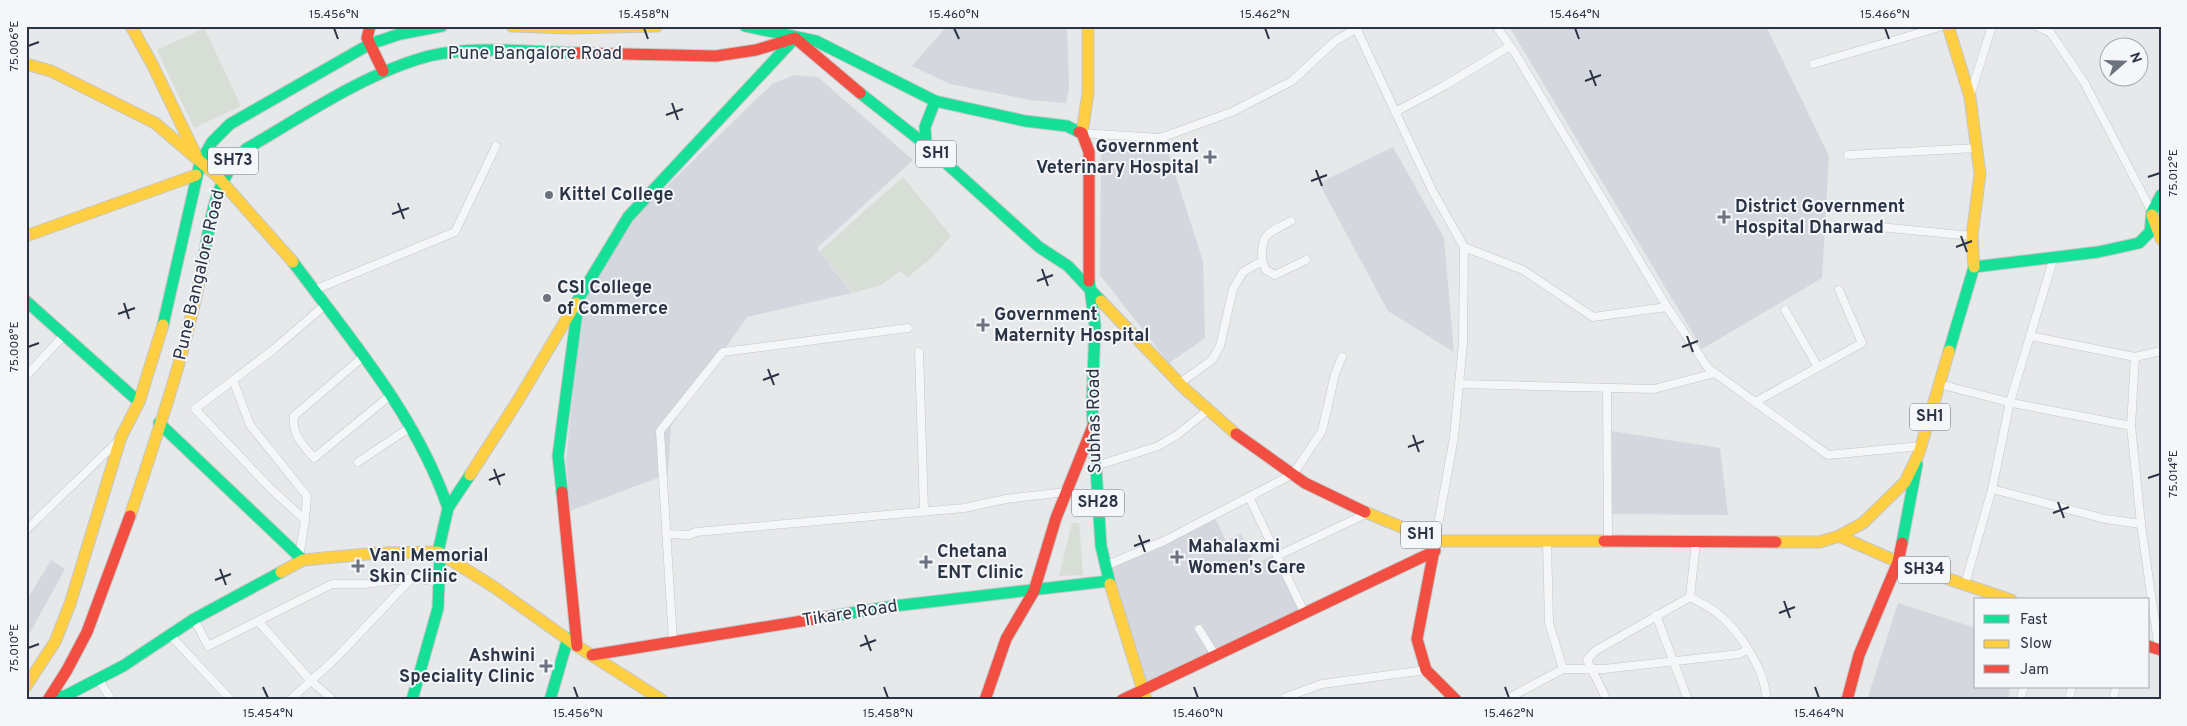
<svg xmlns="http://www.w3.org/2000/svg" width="2187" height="726" font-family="Overpass,sans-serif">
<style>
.built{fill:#d4d7dd}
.green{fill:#d6ded6}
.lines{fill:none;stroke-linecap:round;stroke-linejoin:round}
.street-casing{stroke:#c4c6c8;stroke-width:9}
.fast-casing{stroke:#c4c6c8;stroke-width:13}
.slow-casing{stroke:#c4c6c8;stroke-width:13}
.jam-casing{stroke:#c4c6c8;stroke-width:13}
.street{stroke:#f5f6f7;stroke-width:8}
.fast{stroke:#16e098;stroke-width:11}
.slow{stroke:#ffcf43;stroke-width:11}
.jam{stroke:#f24e42;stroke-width:11}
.ticks{fill:none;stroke:#2b3445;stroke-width:2}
.poi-dot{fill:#6c737f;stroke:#f4f6f9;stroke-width:2}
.labels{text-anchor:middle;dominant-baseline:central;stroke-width:4;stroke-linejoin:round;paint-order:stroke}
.shield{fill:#f4f6f9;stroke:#676e7b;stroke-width:1}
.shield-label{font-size:16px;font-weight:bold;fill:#2b3445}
.street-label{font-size:18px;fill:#2b3445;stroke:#f4f6f9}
.poi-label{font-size:18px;font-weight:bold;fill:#2b3445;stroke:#f4f6f9;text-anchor:start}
.neatline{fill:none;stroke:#2b3445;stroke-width:2}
.ticks-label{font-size:12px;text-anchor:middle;fill:#2b3445}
</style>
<rect width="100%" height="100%" fill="#e6e8ea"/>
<g class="built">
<polygon points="947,26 1067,26 1069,88 1066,103 1030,100 950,84 912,66"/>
<polygon points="1509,26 1766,26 1829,156 1822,278 1702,349"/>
<polygon points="794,75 818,77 913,160 817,248 852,293 747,317 671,426 668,474 570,511 566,460 582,299 631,221 772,84"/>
<polygon points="1166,146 1203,261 1205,338 1169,363 1100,275 1101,152"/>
<polygon points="1393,147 1444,238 1454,352 1388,311 1319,183"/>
<polygon points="1611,431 1720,448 1728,515 1612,514"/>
<polygon points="1215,518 1226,541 1241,534 1255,564 1276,554 1303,608 1145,686 1111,567"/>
<polygon points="51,560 65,569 26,640 26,601"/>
<polygon points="1898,603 1976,628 1976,687 2010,687 2008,700 1867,700"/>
</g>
<g class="green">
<polygon points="204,28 241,106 194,128 157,50"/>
<polygon points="903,177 951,236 932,257 908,277 900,271 881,285 853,293 820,251"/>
<polygon points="1072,523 1079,523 1083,575 1059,576"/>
</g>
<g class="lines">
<g class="street-casing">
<g id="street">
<polyline points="1496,26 1515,53 1667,307 1708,368 1828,455 1921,446"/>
<polyline points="2036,26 2050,32 2084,82 2152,212"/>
<polyline points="1357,30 1432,190 1464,247 1463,343 1459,384 1454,437 1435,541"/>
<polyline points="1813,64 1943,26"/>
<polyline points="1970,96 1992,26"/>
<polyline points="1395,112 1444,86 1510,46"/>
<polyline points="1082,133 1160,138 1232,112 1292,81 1335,41 1359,27"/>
<polyline points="1848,155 1977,148"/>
<polyline points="1879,227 1972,236"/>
<polyline points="1464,247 1523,270 1593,317 1667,307"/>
<path d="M 1262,261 C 1261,231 1268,234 1291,221"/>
<polyline points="314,290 455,232 496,146"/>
<polyline points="1785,310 1818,367"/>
<polyline points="2030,336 2135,357"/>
<polyline points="919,352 924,511"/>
<path d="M 364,356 L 294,416 C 291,434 303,445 314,458 L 392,394"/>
<polyline points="26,376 65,334"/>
<polyline points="233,380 250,425 307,496 305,520"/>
<polyline points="1180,383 1212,360 1220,346 1233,289 1243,272 1262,261 1266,270 1275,275 1306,260"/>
<polyline points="1459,384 1654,389 1715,373"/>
<polyline points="1939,384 2012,403 2131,426 2141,524 2159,650"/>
<polyline points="1607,388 1608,542"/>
<polyline points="1755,402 1862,343 1839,290"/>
<polyline points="2131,426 2135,357 2161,351"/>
<polyline points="358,462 412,426"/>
<polyline points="1096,466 1158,446 1177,435 1208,410"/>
<polyline points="1992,489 2105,519 2141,524"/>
<polyline points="1249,497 1304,612"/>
<polyline points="26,530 118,441"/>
<polyline points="667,534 689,535 696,532 964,508 1006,499 1066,492"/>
<polyline points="1547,542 1549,623 1563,669"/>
<polyline points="1277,556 1368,513"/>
<polyline points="299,557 305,520 270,488 195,409 274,349 325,305"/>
<polyline points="1105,566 1164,541 1293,474 1322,431 1335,374 1342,357"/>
<polyline points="1965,584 1992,489 2010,402 2054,257"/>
<path d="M 1690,597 C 1699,602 1709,607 1717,613 C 1739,630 1767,672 1766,700"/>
<polyline points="1690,597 1696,542"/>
<polyline points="1656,615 1688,700"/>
<polyline points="194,619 208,646 332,584 365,584 412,578 439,582"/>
<polyline points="258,621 311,681 333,700"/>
<polyline points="1199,629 1215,655"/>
<polyline points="170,635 231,700"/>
<polyline points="673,641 660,431 723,352 908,328"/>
<polyline points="97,678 112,700"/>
<polyline points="1286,697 1322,684 1426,670"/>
<polyline points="290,700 336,658 412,578"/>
<polyline points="1505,700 1563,669 1604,669 1739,654 1747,650"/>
<polyline points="1607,700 1587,660 1595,651 1690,597"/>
<polyline points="2020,700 2024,687"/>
<polyline points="2069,700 2072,687"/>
<polyline points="2113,700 2116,687"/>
</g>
</g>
<g class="fast-casing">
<g id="fast">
<polyline points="745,26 816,41 935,101 1025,121 1067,126 1079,132"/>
<polyline points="860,93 926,145 1039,247 1068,266 1101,301"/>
<polyline points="926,145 925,127 935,101"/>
<path d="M 203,262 C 211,219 213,182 246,149 C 303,116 365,73 429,56 C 473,45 532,52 578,53"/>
<path d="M 293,262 C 351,340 416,415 448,508"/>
<polyline points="1089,281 1095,325 1092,406 1101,546 1110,584"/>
<polyline points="26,301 139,402"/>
<polyline points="576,303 628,217 795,38"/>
<polyline points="163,325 200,163 212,142 230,124 370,44 400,34 442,26"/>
<polyline points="1949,351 1974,267 2098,252 2139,243 2150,232 2152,212 2161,195"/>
<polyline points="159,423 303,560"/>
<polyline points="562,492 558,456 578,304"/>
<polyline points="1902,543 1917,464"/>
<polyline points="833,616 894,606 1109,581"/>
<polyline points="51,696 65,696 123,666 194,619 281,572"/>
<polyline points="412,700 438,608 440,554 438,552 448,508 470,475"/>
<polyline points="550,700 568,638"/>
</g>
</g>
<g class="slow-casing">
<g id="slow">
<polyline points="131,26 152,64 197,157"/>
<polyline points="512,26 569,28 657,26"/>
<polyline points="1948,26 1970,97 1980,174 1972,236 1974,267"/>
<polyline points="26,64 51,71 155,123 216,175 293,262"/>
<polyline points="1082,133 1088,93 1088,26"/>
<polyline points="2152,215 2161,239"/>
<polyline points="26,236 196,175"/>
<polyline points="1101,301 1185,389 1236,434"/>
<polyline points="470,475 517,402 576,303"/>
<polyline points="1365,512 1435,541 1604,541"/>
<path d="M 130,516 C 158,432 187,349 203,262"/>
<polyline points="1839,536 1898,562 2011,600"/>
<polyline points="1776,542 1820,542 1839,536 1863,523 1905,482 1919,453 1949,351"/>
<polyline points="281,572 303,560 378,553 438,552 494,587 577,646 662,700"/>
<polyline points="1110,584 1146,700"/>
<polyline points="26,686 55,642 70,604 121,437 139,402 163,325"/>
</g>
</g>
<g class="jam-casing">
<g id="jam">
<polyline points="370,26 367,38 383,71"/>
<polyline points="578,53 716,56 756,50 795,38 860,93"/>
<polyline points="1079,132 1082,133 1089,152 1089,281"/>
<polyline points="1236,434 1305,483 1365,512"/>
<polyline points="562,492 577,646"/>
<polyline points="1604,541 1776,542"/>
<polyline points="1435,545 1417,639 1426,670 1456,700"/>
<polyline points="2148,646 2161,650"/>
<polyline points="592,655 833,616"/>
<polyline points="48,700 67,670 87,632 130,516"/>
<polyline points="985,700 1006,639 1034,591 1056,518 1093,426"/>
<polyline points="1122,700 1435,551"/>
<polyline points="1847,700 1859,655 1898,562 1902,543"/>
</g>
</g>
<use href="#street" class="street"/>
<use href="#fast" class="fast"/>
<use href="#slow" class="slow"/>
<use href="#jam" class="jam"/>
</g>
<path class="ticks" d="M 334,28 L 338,39M 644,28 L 648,39M 954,28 L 959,39M 1265,28 L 1269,39M 1575,28 L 1579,39M 1885,28 L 1889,39M 28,46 L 39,42M 1590,70 L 1596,86M 1585,81 L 1601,75M 672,103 L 678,120M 666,115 L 683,109M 1316,170 L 1322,186M 2148,177 L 2160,173M 1311,181 L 1327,175M 398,203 L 404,219M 392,214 L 409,208M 1961,236 L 1967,252M 1956,247 L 1972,241M 1042,269 L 1048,286M 1037,281 L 1053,275M 124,303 L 129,319M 118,314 L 135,308M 1687,336 L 1693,352M 28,347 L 39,343M 1682,347 L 1698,341M 768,369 L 774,385M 763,380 L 779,374M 1413,435 L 1419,452M 1408,447 L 1424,441M 494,469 L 500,485M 2148,478 L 2160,474M 489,480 L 505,474M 2058,502 L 2064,518M 2053,513 L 2069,507M 1139,535 L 1145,552M 1134,546 L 1150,540M 220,569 L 226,585M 215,580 L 231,574M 1784,601 L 1790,618M 1779,613 L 1795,607M 865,635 L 871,651M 860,646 L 876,640M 28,648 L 39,644M 263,687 L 268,698M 574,687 L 578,698M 884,687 L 888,698M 1194,687 L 1198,698M 1505,687 L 1509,698M 1815,687 L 1819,698"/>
<g class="poi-dot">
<path d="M1207.5 149.5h5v5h5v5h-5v5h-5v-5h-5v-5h5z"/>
<circle cx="549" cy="195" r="5"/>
<path d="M1721.5 209.5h5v5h5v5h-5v5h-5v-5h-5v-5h5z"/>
<circle cx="547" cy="298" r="5"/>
<path d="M980.5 317.5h5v5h5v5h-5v5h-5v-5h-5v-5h5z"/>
<path d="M1174.5 549.5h5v5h5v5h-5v5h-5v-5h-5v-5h5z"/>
<path d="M923.5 554.5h5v5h5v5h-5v5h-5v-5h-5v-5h5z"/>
<path d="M355.5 558.5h5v5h5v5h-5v5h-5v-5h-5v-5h5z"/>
<path d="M543.5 658.5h5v5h5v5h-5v5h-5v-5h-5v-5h5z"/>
</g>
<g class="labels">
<g class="shield">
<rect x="916" y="140.5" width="40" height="27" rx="4"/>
<rect x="208" y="147.5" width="50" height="27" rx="4"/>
<rect x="1910" y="403.5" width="40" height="27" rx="4"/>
<rect x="1072" y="489.5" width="52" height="27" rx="4"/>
<rect x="1401" y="521.5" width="40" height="27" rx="4"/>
<rect x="1898" y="556.5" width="52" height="27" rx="4"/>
</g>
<g class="shield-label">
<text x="936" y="154">SH1</text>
<text x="233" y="161">SH73</text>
<text x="1930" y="417">SH1</text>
<text x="1098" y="503">SH28</text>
<text x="1421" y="535">SH1</text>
<text x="1924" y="570">SH34</text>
</g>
<g class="street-label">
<text x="535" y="54">Pune Bangalore Road</text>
<text transform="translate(200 275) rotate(-77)">Pune Bangalore Road</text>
<text transform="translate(1095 421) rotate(-91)">Subhas Road</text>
<text transform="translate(850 614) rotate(-9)">Tikare Road</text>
</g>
<g class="poi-label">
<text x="1199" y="147" text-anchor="end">Government<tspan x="1199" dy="21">Veterinary Hospital</tspan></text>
<text x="559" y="195">Kittel College</text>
<text x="1735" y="207">District Government<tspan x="1735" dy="21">Hospital Dharwad</tspan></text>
<text x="557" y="288">CSI College<tspan x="557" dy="21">of Commerce</tspan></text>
<text x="994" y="315">Government<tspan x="994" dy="21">Maternity Hospital</tspan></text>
<text x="1188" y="547">Mahalaxmi<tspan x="1188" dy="21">Women's Care</tspan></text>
<text x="937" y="552">Chetana<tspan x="937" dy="21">ENT Clinic</tspan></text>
<text x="369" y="556">Vani Memorial<tspan x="369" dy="21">Skin Clinic</tspan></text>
<text x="535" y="656" text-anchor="end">Ashwini<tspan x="535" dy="21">Speciality Clinic</tspan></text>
</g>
</g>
<rect width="2187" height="726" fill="none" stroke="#f4f6f9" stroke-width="55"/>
<rect x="1974" y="598" width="175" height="90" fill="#f4f6f9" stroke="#a4a8b1"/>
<rect x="1984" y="615" width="25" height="8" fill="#16e098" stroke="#a4a8b1"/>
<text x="2020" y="624" font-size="15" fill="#2b3445">Fast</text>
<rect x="1984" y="640" width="25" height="8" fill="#ffcf43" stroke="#a4a8b1"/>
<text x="2020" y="648" font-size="15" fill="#2b3445">Slow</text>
<rect x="1984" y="665" width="25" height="8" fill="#f24e42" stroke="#a4a8b1"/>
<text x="2020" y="674" font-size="15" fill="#2b3445">Jam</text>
<g transform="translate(2124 62) rotate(70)"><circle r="24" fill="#f4f6f9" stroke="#a4a8b1"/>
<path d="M0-4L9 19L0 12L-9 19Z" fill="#6c737f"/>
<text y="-8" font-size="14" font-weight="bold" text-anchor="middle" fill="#2b3445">N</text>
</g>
<rect x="28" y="28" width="2132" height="670" class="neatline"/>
<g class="ticks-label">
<text x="334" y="18">15.456°N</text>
<text x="644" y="18">15.458°N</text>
<text x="954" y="18">15.460°N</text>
<text x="1265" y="18">15.462°N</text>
<text x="1575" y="18">15.464°N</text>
<text x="1885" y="18">15.466°N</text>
<text transform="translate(14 46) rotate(-90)" y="4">75.006°E</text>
<text transform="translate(2173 173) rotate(-90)" y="4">75.012°E</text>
<text transform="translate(14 347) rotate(-90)" y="4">75.008°E</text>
<text transform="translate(2173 474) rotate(-90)" y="4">75.014°E</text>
<text transform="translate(14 648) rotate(-90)" y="4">75.010°E</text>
<text x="268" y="717">15.454°N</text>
<text x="578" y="717">15.456°N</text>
<text x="888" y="717">15.458°N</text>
<text x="1198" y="717">15.460°N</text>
<text x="1509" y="717">15.462°N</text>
<text x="1819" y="717">15.464°N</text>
</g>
</svg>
